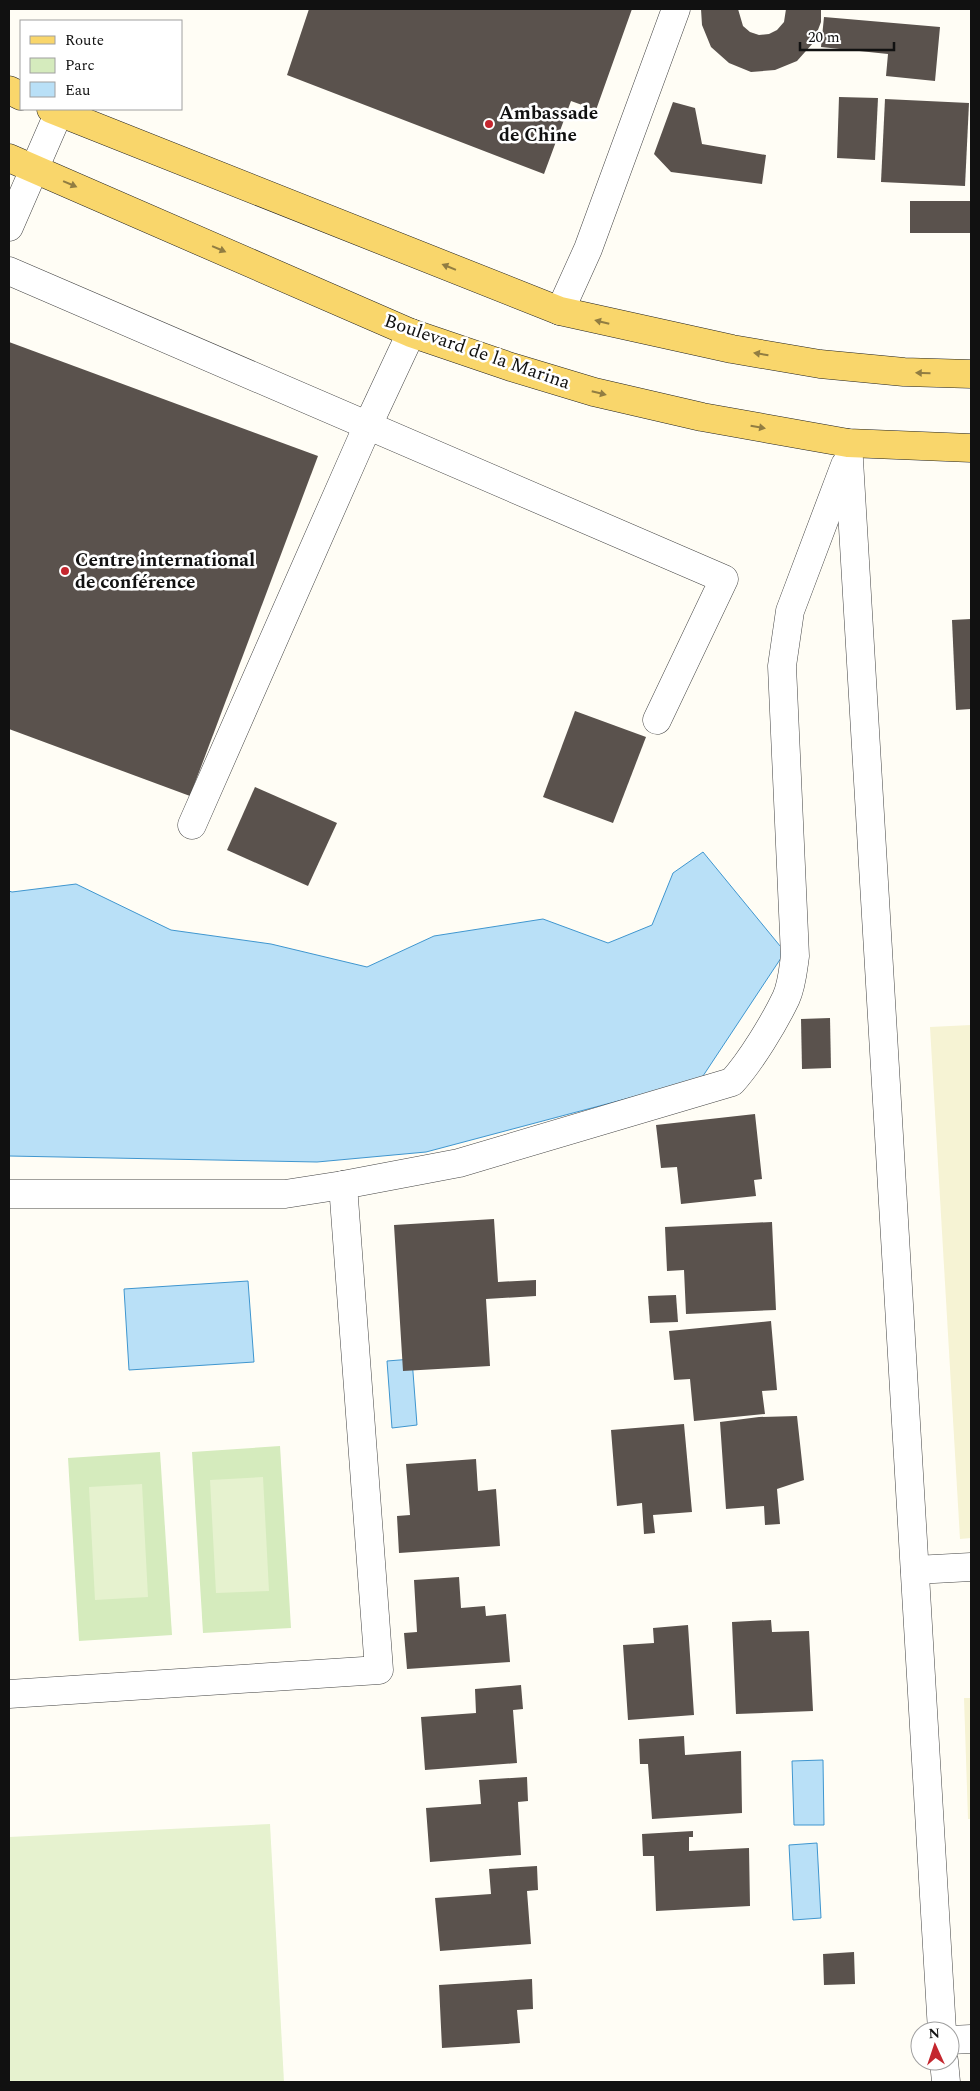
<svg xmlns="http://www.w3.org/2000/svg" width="980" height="2091" font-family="Spectral,serif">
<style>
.farmland{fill:#f6f3d4}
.green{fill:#d5ebbd}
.pitch{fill:#e6f2cf}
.water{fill:#b9e0f7;stroke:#3f96cf}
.building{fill:#5a524d}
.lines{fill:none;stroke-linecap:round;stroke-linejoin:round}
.minor-casing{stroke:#444;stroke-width:29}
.major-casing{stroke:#222;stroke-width:29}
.minor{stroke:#fff;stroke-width:28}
.major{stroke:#f9d66b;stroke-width:28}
.oneway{fill:#917d42}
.poi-dot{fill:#c4262e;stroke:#fff;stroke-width:2}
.labels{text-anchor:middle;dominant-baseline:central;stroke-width:5;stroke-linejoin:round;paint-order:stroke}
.poi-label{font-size:19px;font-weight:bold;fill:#111;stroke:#fff;text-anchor:start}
.street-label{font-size:19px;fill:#111;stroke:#fff}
</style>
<rect width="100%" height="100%" fill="#fffdf5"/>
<g class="farmland">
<polygon points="971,1025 971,1538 960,1539 930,1027"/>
<polygon points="964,1698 971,1698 971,1819 968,1819"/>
</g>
<g class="green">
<polygon points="280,1446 291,1628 203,1633 192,1452"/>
<polygon points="160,1452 172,1635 79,1641 68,1458"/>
</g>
<g class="pitch">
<polygon points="263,1477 269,1591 216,1593 210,1480"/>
<polygon points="142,1484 148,1597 95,1600 89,1487"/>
<polygon points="270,1824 284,2082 9,2082 9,1837"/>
</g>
<g class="water">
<polygon points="703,852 785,952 701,1079 426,1152 317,1162 9,1156 9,891 12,892 76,884 171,930 271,944 367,967 434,936 543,919 608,943 652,925 673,873"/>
<polygon points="248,1281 254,1362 129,1370 124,1289"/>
<polygon points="412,1359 417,1425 392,1428 387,1361"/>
<polygon points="823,1760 824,1825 794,1825 792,1761"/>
<polygon points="817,1843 821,1918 793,1920 789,1845"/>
</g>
<g class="building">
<polygon points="309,9 632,9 596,110 571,101 544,174 287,75"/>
<polygon points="701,9 738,9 743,26 750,32 759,35 769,34 777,30 784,22 786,9 821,9 821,22 813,43 797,61 775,70 751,72 729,63 711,47 702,25"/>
<polygon points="824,17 940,27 935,81 886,76 888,54 821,47"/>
<polygon points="839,97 878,98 875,160 837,158"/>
<polygon points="885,99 969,103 965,186 881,182"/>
<polygon points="673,102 695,108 702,144 766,155 762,184 671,172 654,154"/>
<rect x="910" y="201" width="61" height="32"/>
<polygon points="9,342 318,456 190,796 9,729"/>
<polygon points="971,619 971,709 956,710 952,620"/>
<polygon points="575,711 646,737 613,823 543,797"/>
<polygon points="255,787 337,823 308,886 227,850"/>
<polygon points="830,1018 831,1068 802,1069 801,1019"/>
<polygon points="755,1114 762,1179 754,1180 756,1196 681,1204 677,1167 661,1168 656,1125"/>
<polygon points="494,1219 498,1282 536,1280 536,1296 486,1299 490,1366 403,1371 394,1225"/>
<polygon points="772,1222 776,1310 686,1314 684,1270 667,1271 665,1227"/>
<polygon points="676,1295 678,1322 650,1323 648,1296"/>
<polygon points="771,1321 777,1390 762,1391 765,1414 694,1421 690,1379 674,1380 669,1331"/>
<polygon points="797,1416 804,1480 777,1489 780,1524 765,1525 764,1506 726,1509 720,1422 759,1417"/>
<polygon points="684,1424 692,1512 653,1515 655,1533 644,1534 642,1503 617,1506 611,1430"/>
<polygon points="476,1459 478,1491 496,1489 500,1546 399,1553 397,1516 410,1515 406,1464"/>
<polygon points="459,1577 461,1608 485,1606 486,1616 506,1614 510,1662 407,1669 404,1633 417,1632 414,1580"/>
<polygon points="771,1620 772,1632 809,1631 813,1711 736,1714 732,1622"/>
<polygon points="688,1625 694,1715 628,1720 623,1645 654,1643 653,1628"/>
<polygon points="521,1685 523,1709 513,1710 517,1763 425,1770 421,1717 476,1713 475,1689"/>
<polygon points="684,1736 685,1755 741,1751 742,1813 652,1819 648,1764 640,1764 639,1739"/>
<polygon points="527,1777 528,1801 518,1802 521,1855 430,1862 426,1808 481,1804 479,1780"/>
<polygon points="693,1831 693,1837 689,1837 689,1851 749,1848 750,1906 656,1911 654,1856 643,1856 642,1834"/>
<polygon points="537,1866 538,1890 527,1891 531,1944 440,1951 435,1898 491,1894 489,1869"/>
<polygon points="854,1952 855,1984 824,1985 823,1954"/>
<polygon points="532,1979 533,2009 517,2010 520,2043 442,2048 439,1985"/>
</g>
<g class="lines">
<g class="minor-casing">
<g id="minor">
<polyline points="9,227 59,112"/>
<polyline points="9,271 724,579 657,720"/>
<polyline points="560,311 588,249 676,9"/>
<polyline points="848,443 942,2031"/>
<polyline points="192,825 368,425 411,333"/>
<path d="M 9,1194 L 285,1194 L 343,1185 L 459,1163 L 732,1082 C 751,1061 774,1023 786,998 C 792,985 793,970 795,956 L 782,666 L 790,611 L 845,465"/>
<polyline points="915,1570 971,1567"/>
<polyline points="9,1694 379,1670 343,1185"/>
<polyline points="950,2040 971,2039"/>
<polyline points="944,2061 946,2082"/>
</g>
</g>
<g class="major-casing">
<g id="major">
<polyline points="9,90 21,96"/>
<polyline points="51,109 560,311 732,349 820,364 904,372 971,374"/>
<polyline points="9,158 411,333 511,367 594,392 702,417 848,443 971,448"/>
</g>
</g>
<use href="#minor" class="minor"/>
<use href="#major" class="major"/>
</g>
<defs><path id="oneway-solid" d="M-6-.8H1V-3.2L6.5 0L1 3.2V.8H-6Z" transform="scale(1.25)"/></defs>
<g class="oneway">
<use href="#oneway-solid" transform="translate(70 184) rotate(23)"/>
<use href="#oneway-solid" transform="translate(219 249) rotate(23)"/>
<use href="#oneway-solid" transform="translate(449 267) rotate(-158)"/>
<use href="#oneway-solid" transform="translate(602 322) rotate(-166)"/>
<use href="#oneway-solid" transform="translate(761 354) rotate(-171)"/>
<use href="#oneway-solid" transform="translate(923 373) rotate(-179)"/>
<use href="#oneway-solid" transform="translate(599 393) rotate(14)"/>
<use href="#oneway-solid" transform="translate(758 427) rotate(10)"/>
</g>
<g class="poi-dot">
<circle cx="489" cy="124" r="5"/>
<circle cx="65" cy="571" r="5"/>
</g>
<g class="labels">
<g class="poi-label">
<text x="499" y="113">Ambassade<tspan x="499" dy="22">de Chine</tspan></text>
<text x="75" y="560">Centre international<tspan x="75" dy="22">de conférence</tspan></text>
</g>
<g class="street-label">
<text transform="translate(477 352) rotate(19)">Boulevard de la Marina</text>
</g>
</g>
<rect width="980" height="2091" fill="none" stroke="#111111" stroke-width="20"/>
<rect x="20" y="20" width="162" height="90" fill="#ffffff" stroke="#a0a0a0"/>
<rect x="30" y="36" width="25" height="8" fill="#f9d66b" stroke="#a0a0a0"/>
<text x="65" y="45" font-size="15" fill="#111111">Route</text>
<rect x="30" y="58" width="25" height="15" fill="#d5ebbd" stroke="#a0a0a0"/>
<text x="65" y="70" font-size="15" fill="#111111">Parc</text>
<rect x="30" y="82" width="25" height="15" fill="#b9e0f7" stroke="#a0a0a0"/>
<text x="65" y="95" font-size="15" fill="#111111">Eau</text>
<g transform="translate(935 2046) rotate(357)"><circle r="24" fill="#ffffff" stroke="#a0a0a0"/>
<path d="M0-4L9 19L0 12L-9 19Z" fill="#c4262e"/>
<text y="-8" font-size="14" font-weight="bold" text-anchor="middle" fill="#111111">N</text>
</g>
<path d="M800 42v8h94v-8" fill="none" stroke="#111111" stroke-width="2.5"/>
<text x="808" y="42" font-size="15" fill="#111111" stroke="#ffffff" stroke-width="4" paint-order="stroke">20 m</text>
</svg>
